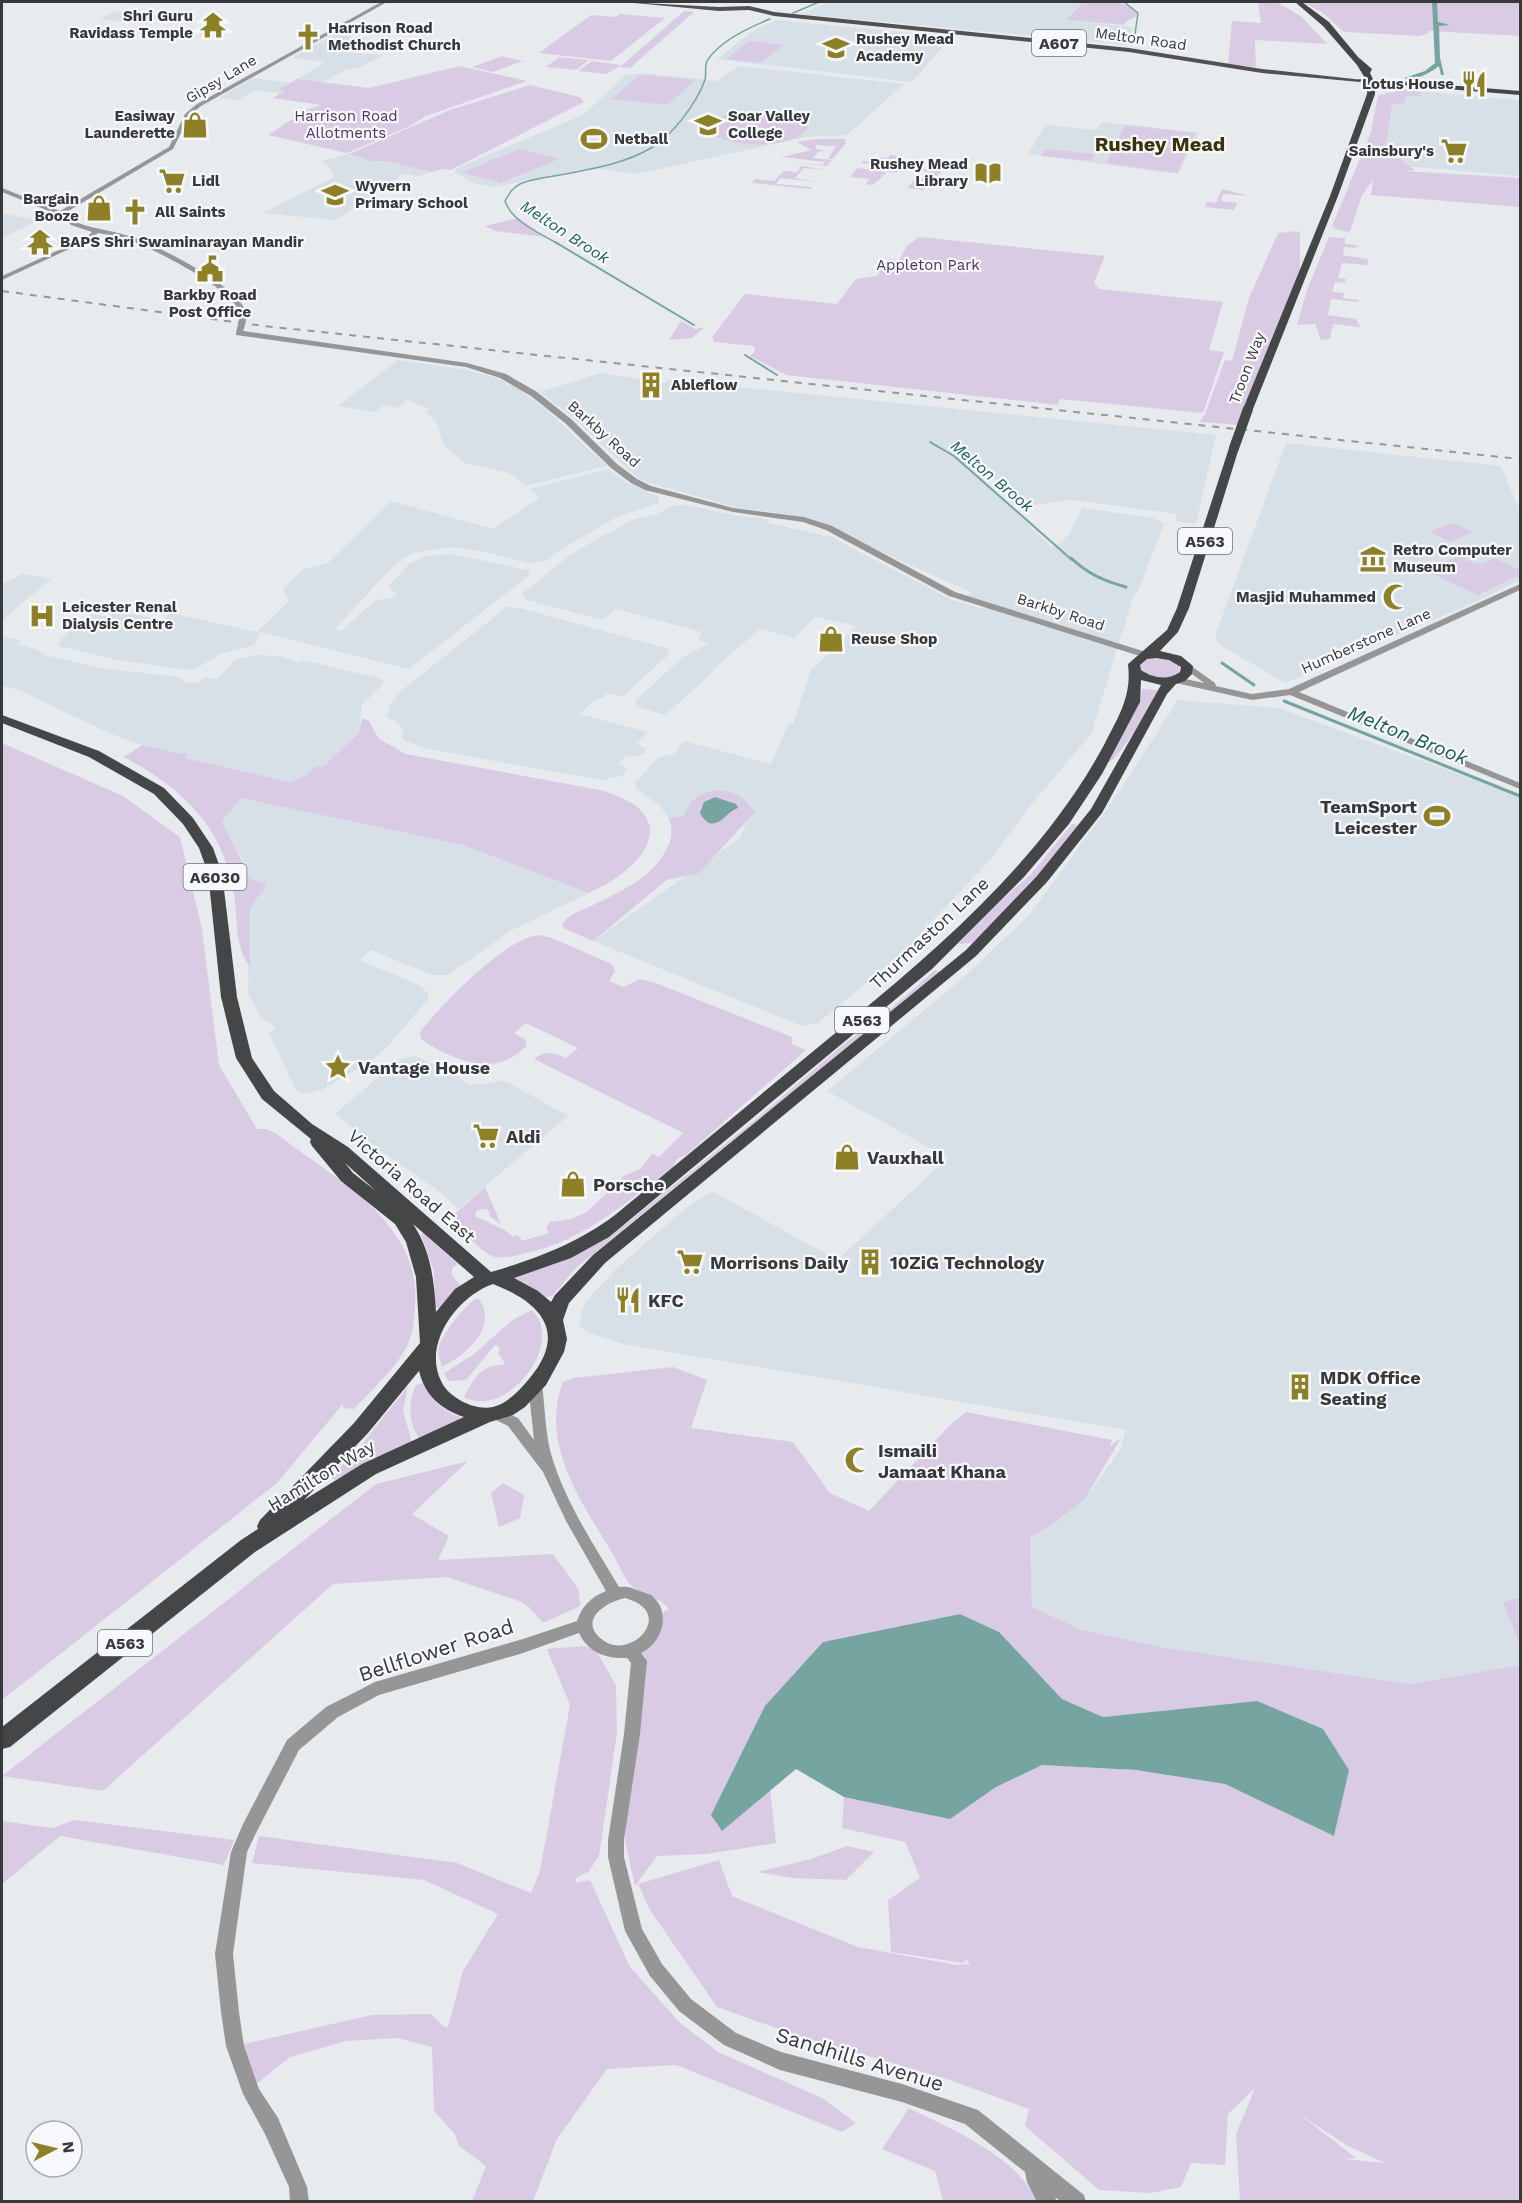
<svg xmlns="http://www.w3.org/2000/svg" width="1522" height="2203" font-family="'Work Sans',sans-serif">
<style>
.built{fill:#d7dfe7}
.green{fill:#dacbe4;fill-rule:evenodd}
.water{fill:#76a4a1}
.lines{fill:none;stroke-linecap:round;stroke-linejoin:round}
.stream-far2{stroke:#76a4a1;stroke-width:1.5}
.stream-far1{stroke:#76a4a1;stroke-width:2}
.stream{stroke:#76a4a1;stroke-width:3}
.tertiary{fill:#969697;fill-rule:evenodd}
.primary{fill:#515153;fill-rule:evenodd}
.trunk{fill:#454648;fill-rule:evenodd}
.rail{stroke:#96989a;stroke-width:2;stroke-dasharray:7 7;stroke-linecap:butt}
.trunk-bridge{stroke:#454648;stroke-width:10}
.labels{text-anchor:middle;dominant-baseline:central;stroke-width:4.5;stroke-linejoin:round;paint-order:stroke}
.far-poi-label{font-size:15px;font-weight:bold;fill:#38393a;stroke:#f6f8fb;text-anchor:start}
.far-street-label{font-size:15px;fill:#38393a;stroke:#f6f8fb}
.far-park-label{font-size:15px;fill:#4f3460;stroke:#f6f8fb}
.shield{fill:#f6f8fb;stroke:#717274;stroke-width:1.5}
.shield-label{font-size:16px;font-weight:bold;fill:#38393a}
.far-water-label{font-size:16px;font-style:italic;fill:#1d5e5b;stroke:#f6f8fb}
.poi-label{font-size:18px;font-weight:bold;fill:#38393a;stroke:#f6f8fb;text-anchor:start}
.street-label{font-size:18px;fill:#38393a;stroke:#f6f8fb}
.far-district-label{font-size:20px;font-weight:bold;fill:#393307;stroke:#f6f8fb}
.water-label{font-size:20px;font-style:italic;fill:#1d5e5b;stroke:#f6f8fb}
.near-street-label{font-size:21px;fill:#38393a;stroke:#f6f8fb}
</style>
<rect width="100%" height="100%" fill="#e8ebed"/>
<g class="built">
<polygon points="829,2 1083,2 1068,20 1132,27 1131,45 801,14"/>
<polygon points="116,11 117,11 161,16 145,24 100,19"/>
<polygon points="777,20 951,37 912,82 717,59 757,28"/>
<polygon points="333,35 367,38 345,52 383,55 363,66 344,70 324,82 273,98 280,93 256,90 237,100 219,98 254,78 291,83 325,62 292,58"/>
<polygon points="739,66 904,84 847,135 806,137 636,174 592,168 495,187 476,184 454,172 457,168 583,115 626,75 641,73 718,81"/>
<polygon points="1404,90 1520,100 1520,176 1381,164 1386,93"/>
<polygon points="1102,122 1194,132 1199,134 1178,174 1028,154 1046,125 1096,130"/>
<polygon points="349,154 372,161 386,161 431,172 421,176 403,174 336,220 263,213 334,177 331,170 322,161"/>
<polygon points="2,213 37,221 2,238"/>
<polygon points="398,360 467,370 494,377 520,390 544,408 607,466 525,486 510,473 465,463 444,446 437,424 426,411 429,409 407,400 397,408 384,405 376,412 338,406"/>
<polygon points="601,373 666,383 668,380 1216,435 1196,524 1176,521 1177,514 1080,501 1069,500 1029,506 956,449 952,449 1051,547 1061,543 1071,531 1082,508 1153,518 1164,524 1138,591 1133,597 1091,734 1025,812 993,857 899,956 818,1023 802,1026 593,941 740,838 752,809 669,818 659,805 637,789 635,783 659,757 674,754 684,741 771,764 789,723 793,724 811,670 857,626 816,617 794,638 760,629 712,670 714,671 665,715 638,707 635,701 683,657 708,644 698,638 702,632 616,609 603,620 527,600 522,594 566,558 588,544 635,519 657,514 671,506 687,505 738,516 768,519 769,523 831,537 952,600 984,609 990,604 967,596 971,592 800,516 738,508 640,480 571,416 540,392"/>
<polygon points="1286,443 1501,466 1520,512 1520,580 1473,603 1285,683 1220,645 1215,636"/>
<polygon points="609,469 623,481 658,496 659,503 617,517 557,552 547,561 528,563 482,551 450,547 412,553 396,563 335,629 341,631 376,600 392,598 397,593 392,591 389,586 409,564 426,556 453,554 527,570 530,573 528,576 409,669 260,632 254,645 220,654 197,668 187,670 118,660 59,646 61,639 92,614 109,617 113,614 95,612 99,608 163,620 170,613 257,632 289,601 283,589 304,569 328,563 391,501 493,529 539,498 530,489"/>
<polygon points="22,574 51,579 2,620 2,584"/>
<polygon points="507,607 520,608 669,649 667,656 622,697 607,693 603,698 597,698 579,714 648,732 636,744 645,748 645,753 639,756 627,755 619,763 627,769 622,776 601,780 423,748 404,740 401,737 404,730 397,722 387,717 389,706 401,691"/>
<polygon points="2,636 21,641 18,644 43,652 41,654 100,668 180,677 184,682 197,683 204,677 217,679 235,660 254,655 279,656 298,662 303,660 382,679 384,683 362,705 359,731 323,767 316,766 307,775 290,782 184,758 186,755 142,745 109,733 19,690 2,686"/>
<polygon points="1178,700 1279,708 1520,797 1520,1599 1504,1602 1520,1646 1520,1665 1410,1684 1197,1654 1082,1630 1032,1607 1030,1537 1057,1522 1085,1499 1120,1450 1126,1430 624,1344 598,1336 586,1331 580,1325 581,1313 586,1301 617,1268 686,1208 712,1191 837,1260 948,1158 827,1091 963,978 1030,914 1114,799"/>
<polygon points="241,798 463,845 589,893 510,931 448,975 432,975 371,950 359,960 421,986 428,994 428,999 387,1047 371,1061 323,1089 310,1093 300,1092 296,1090 269,1033 276,1027 261,1018 248,994 250,879 241,856 230,841 222,820"/>
<polygon points="415,1056 456,1075 468,1085 492,1083 500,1080 509,1083 568,1116 458,1209 443,1194 382,1152 335,1114 395,1063 401,1059"/>
</g>
<g class="green">
<path d="M 1083,2 C 1100,1 1133,0 1138,15 L 1126,22 L 1124,25 L 1067,20 Z"/>
<polygon points="1258,2 1277,2 1302,17 1327,44 1255,40 1256,67 1228,64 1232,21 1261,23"/>
<polygon points="1304,2 1520,2 1520,36 1429,31 1429,33 1420,36 1344,32 1323,13"/>
<polygon points="684,11 694,12 630,68 620,67"/>
<polygon points="620,14 665,18 611,61 539,53 591,15 617,17"/>
<polygon points="750,41 784,45 760,63 726,59"/>
<polygon points="502,56 523,61 493,72 472,67"/>
<polygon points="559,57 589,60 576,70 546,67"/>
<polygon points="592,61 621,65 607,74 578,71"/>
<polygon points="460,66 527,81 426,116 410,126 347,153 268,135 308,109 321,105 273,98 285,91 279,89 297,79 369,88"/>
<polygon points="640,75 689,79 695,80 667,105 611,99"/>
<polygon points="530,85 580,97 584,102 451,170 443,169 431,172 386,161 372,161 349,154 450,110"/>
<polygon points="1404,90 1420,92 1421,96 1406,96 1405,103 1392,104 1384,157 1398,158 1415,170 1405,171 1520,178 1520,207 1371,195 1373,180 1362,195 1350,232 1337,230 1332,226 1371,132 1378,95"/>
<path d="M 751,111 C 768,111 801,110 808,128 C 793,151 725,148 706,130 L 705,125 L 720,116 Z"/>
<polygon points="1125,125 1195,133 1177,173 1106,163"/>
<polygon points="818,139 845,139 845,144 833,159 828,159 836,146 816,145 816,149 826,151 818,152 813,158 832,160 827,166 790,163 822,165 825,162 782,157 811,150 797,142"/>
<polygon points="520,149 559,159 501,183 462,172"/>
<polygon points="1045,149 1095,154 1091,161 1041,156"/>
<polygon points="890,155 900,156 894,166 938,170 941,172 923,190 907,188 916,178 923,178 930,172 901,168 896,173 887,172 873,185 866,184 869,179 850,177 857,168 887,172 891,166 861,163 863,161 877,162 881,157 888,158"/>
<polygon points="801,166 827,170 804,168 795,178 816,182 780,178 776,184 812,187 810,189 752,183 755,179 774,181 784,171 797,172 801,168 798,167"/>
<polygon points="1222,189 1250,196 1223,194 1221,201 1237,203 1234,210 1205,207 1207,202 1216,203"/>
<polygon points="519,218 545,237 495,231 485,226"/>
<polygon points="1297,231 1300,233 1300,272 1240,425 1200,422 1205,414 1225,360 1232,361 1249,298 1278,233"/>
<polygon points="919,237 1105,256 1094,283 1099,289 1223,302 1209,350 1224,352 1203,413 1060,399 1058,405 786,375 750,356 755,352 754,346 714,342 712,337 745,294 837,304 856,279 877,276 887,259 899,260 907,246"/>
<polygon points="1329,237 1345,238 1345,244 1357,245 1356,248 1344,247 1343,255 1368,259 1368,265 1342,263 1338,278 1346,279 1345,283 1335,282 1332,292 1344,293 1343,298 1358,300 1358,302 1331,299 1328,315 1356,319 1360,327 1333,324 1330,339 1321,340 1315,324 1297,325 1307,290"/>
<polygon points="681,321 695,329 705,327 692,338 669,340"/>
<polygon points="1453,523 1473,532 1450,542 1430,532"/>
<polygon points="1474,549 1464,555 1468,558 1465,560 1482,564 1494,558 1520,570 1520,575 1478,595 1426,571"/>
<path d="M 1154,657 L 1167,658 L 1180,666 L 1179,672 C 1168,681 1145,680 1139,666 L 1144,660 Z"/>
<path d="M 1142,689 L 1158,690 C 1150,706 1121,759 1106,764 L 1137,708 Z"/>
<path d="M 362,718 L 369,721 L 379,739 L 406,754 L 600,790 C 686,814 647,867 589,893 L 463,845 L 241,798 L 222,821 C 230,841 242,859 250,879 L 267,884 L 250,908 L 250,967 C 236,949 237,924 235,901 C 226,829 185,790 124,757 L 142,745 L 187,755 L 185,758 L 290,782 L 307,775 L 316,766 L 323,767 L 359,732 Z"/>
<path d="M 2,743 L 123,796 L 180,837 L 202,929 L 219,1065 L 257,1129 L 266,1129 L 277,1134 C 334,1179 422,1221 415,1306 C 414,1319 413,1335 407,1346 C 395,1370 372,1389 354,1409 L 343,1408 L 343,1404 L 277,1483 L 2,1700 Z"/>
<path d="M 718,790 C 735,791 745,798 755,812 L 699,873 L 667,880 L 593,941 L 565,929 L 562,925 C 567,914 583,910 593,905 C 620,892 652,878 666,850 C 672,839 673,830 669,818 L 684,816 C 690,799 699,793 718,790 Z"/>
<polygon points="1072,824 1078,825 1034,880 973,943 958,944 999,902 1031,874"/>
<path d="M 539,935 L 552,938 L 612,964 L 615,971 L 609,981 L 623,987 L 640,979 L 656,983 L 792,1037 L 792,1044 L 806,1050 L 686,1155 L 677,1159 L 673,1167 C 626,1202 585,1240 527,1253 C 517,1255 506,1259 495,1257 C 481,1253 461,1229 450,1218 L 485,1187 L 501,1224 L 489,1216 L 490,1212 L 487,1209 L 477,1210 L 475,1216 L 505,1230 L 513,1237 L 518,1235 L 522,1241 L 549,1233 L 546,1227 L 550,1222 L 571,1219 L 587,1212 L 624,1176 L 640,1169 L 652,1154 L 659,1157 L 683,1133 L 534,1059 C 546,1050 554,1053 566,1058 L 578,1048 L 526,1023 L 514,1033 L 526,1040 L 526,1046 C 496,1079 452,1060 421,1039 L 420,1032 C 440,1006 506,937 539,935 Z"/>
<polygon points="935,970 940,972 577,1267 552,1296 541,1298 511,1279 589,1248 627,1223 750,1124 839,1048 888,1011"/>
<polygon points="423,1233 458,1264 453,1267 451,1274 461,1286 440,1308 435,1308 434,1271 421,1234"/>
<path d="M 478,1298 C 500,1327 465,1355 442,1367 C 439,1359 437,1351 440,1343 C 445,1331 467,1302 478,1298 Z"/>
<path d="M 532,1310 C 535,1314 539,1318 540,1322 C 554,1358 502,1418 464,1397 C 473,1379 482,1364 503,1365 L 505,1363 L 498,1354 L 500,1348 L 495,1345 L 466,1380 L 448,1381 L 444,1373 L 473,1355 L 511,1321 Z"/>
<path d="M 673,1367 L 707,1380 L 691,1428 L 793,1442 L 830,1493 L 869,1511 L 950,1425 L 966,1412 L 1112,1440 L 1110,1446 L 1121,1438 L 1085,1499 L 1052,1525 L 1030,1537 L 1032,1607 L 1082,1630 L 1172,1649 L 1410,1684 L 1520,1665 L 1520,2201 L 1240,2201 L 1236,2134 L 1255,2088 L 1228,2114 L 1225,2165 L 1191,2163 L 1181,2187 L 1151,2193 L 1099,2190 L 1025,2126 L 1029,2109 L 947,2079 L 796,2035 L 717,2007 L 650,1910 L 638,1884 L 719,1860 L 732,1896 L 858,1947 L 956,1965 L 970,1964 L 967,1959 L 963,1963 L 891,1952 L 888,1900 L 920,1878 L 905,1842 L 842,1828 L 844,1797 L 1042,1765 L 1136,1770 L 1225,1784 L 1334,1836 L 1348,1770 L 1257,1701 L 1103,1717 L 1062,1699 L 999,1632 L 960,1614 L 823,1642 L 762,1714 L 776,1843 L 706,1854 L 657,1856 L 635,1886 L 625,1841 L 635,1649 L 663,1612 L 669,1609 C 661,1597 645,1597 634,1588 C 624,1580 617,1560 610,1549 C 579,1500 540,1440 563,1382 L 574,1378 ZM 1299,2114 L 1348,2146 L 1385,2163 L 1344,2159 L 1356,2158 Z"/>
<path d="M 423,1383 C 431,1401 444,1412 463,1418 L 420,1439 C 408,1425 408,1400 416,1385 Z"/>
<polygon points="408,1386 403,1411 412,1442 334,1480 331,1477 359,1448"/>
<polygon points="468,1461 412,1514 449,1536 438,1560 553,1554 579,1590 580,1606 543,1623 529,1607 519,1601 447,1577 333,1584 103,1791 2,1776 376,1484"/>
<polygon points="503,1483 524,1495 520,1518 499,1527 491,1493"/>
<polygon points="1520,1598 1520,1646 1503,1602"/>
<polygon points="582,1646 595,1649 616,1685 617,1733 599,1856 589,1871 576,1878 576,1883 590,1880 630,1967 680,2023 718,2052 822,2098 856,2123 842,2132 676,2065 607,2069 557,2139 533,2201 472,2201 486,2166 459,2146 455,2134 434,2111 432,2047 397,2038 346,2041 290,2057 249,2090 235,2046 372,2015 431,2014 443,2026 448,2027 463,1971 498,1914 424,1880 252,1863 259,1836 457,1863 531,1893 540,1871 570,1705 547,1649"/>
<polygon points="75,1820 234,1840 224,1865 60,1836 2,1884 2,1821 52,1828"/>
<polygon points="847,1846 874,1852 846,1880 793,1878 758,1872 811,1859"/>
<path d="M 909,2108 C 954,2131 1014,2154 1037,2201 L 943,2201 L 935,2171 L 882,2149 Z"/>
</g>
<g class="water">
<path d="M 1432,2 L 1437,2 L 1438,22 L 1450,25 L 1439,26 L 1440,58 L 1444,75 L 1441,75 L 1439,66 C 1430,73 1416,81 1404,78 L 1425,71 L 1435,63 Z"/>
<path d="M 715,797 L 736,804 L 738,808 C 726,811 714,838 700,813 L 704,802 Z"/>
<polygon points="960,1614 999,1632 1062,1699 1103,1717 1257,1701 1323,1729 1349,1770 1334,1836 1225,1784 1136,1770 1042,1765 996,1787 950,1819 844,1797 796,1769 722,1831 711,1815 765,1706 823,1642"/>
</g>
<g class="lines">
<g class="stream-far2">
<polyline points="1124,2 1138,13 1134,41"/>
<polyline points="793,13 819,2"/>
<path d="M 558,244 C 540,233 512,222 505,201 C 509,194 512,188 520,184 C 531,179 547,177 560,175 C 591,169 624,164 651,148 C 673,135 696,104 705,80 C 707,72 703,65 709,58 C 722,40 750,27 770,19"/>
</g>
<g class="stream-far1">
<polyline points="555,242 694,325"/>
<polyline points="745,355 777,375"/>
<polyline points="930,442 954,456 1072,560"/>
</g>
<g class="stream">
<path d="M 1071,558 C 1088,574 1104,581 1126,587"/>
<polyline points="1222,663 1254,685"/>
<polyline points="1284,701 1520,796"/>
</g>
<g class="tertiary">
<path d="M 381,2 L 387,2 L 201,106 L 190,115 L 173,149 L 65,213 L 70,216 L 68,218 C 87,229 108,229 129,236 C 155,244 241,287 246,313 C 247,319 245,326 243,331 L 467,363 L 506,374 L 537,392 L 571,419 L 617,464 L 637,479 L 651,486 L 733,508 L 804,517 L 832,526 L 955,592 L 1149,653 L 1149,657 L 1143,657 L 949,596 L 826,530 L 803,522 L 733,512 L 645,490 L 631,483 L 611,468 L 565,423 L 531,396 L 500,378 L 466,367 L 236,335 C 236,328 241,319 239,312 C 232,288 153,249 130,240 C 120,236 109,235 98,233 L 91,239 L 2,280 L 2,276 L 87,237 L 92,232 L 71,225 L 56,214 L 2,192 L 2,188 L 60,211 L 169,147 L 185,114 L 197,104 Z"/>
<polygon points="1520,584 1520,590 1299,692 1520,783 1520,789 1290,695 1252,700 1176,683 1171,680 1176,677 1204,683 1184,668 1184,664 1187,663 1215,683 1216,686 1252,694 1289,689"/>
<path d="M 535,1379 L 540,1380 L 542,1384 C 545,1407 545,1431 551,1454 C 565,1502 594,1545 619,1587 C 626,1586 631,1587 637,1590 C 641,1592 647,1593 651,1595 C 672,1611 663,1643 641,1653 L 647,1661 L 640,1734 L 624,1840 L 624,1857 L 642,1929 L 662,1964 L 691,1999 L 736,2033 L 781,2052 L 902,2084 L 978,2110 L 1084,2195 L 1086,2202 L 1061,2202 L 1055,2197 L 1057,2202 L 1037,2202 L 1027,2182 L 1025,2172 L 965,2124 L 902,2102 L 780,2070 L 724,2045 L 679,2011 L 650,1976 L 625,1931 L 608,1857 L 608,1840 L 624,1734 L 631,1663 L 627,1658 C 607,1659 588,1653 579,1633 L 523,1653 L 379,1695 L 338,1717 L 299,1750 L 256,1833 L 247,1852 L 233,1954 L 239,2012 L 244,2046 L 259,2089 L 278,2118 L 307,2187 L 309,2202 L 290,2202 L 289,2187 L 264,2132 L 243,2094 L 226,2046 L 221,2012 L 215,1954 L 231,1852 L 243,1824 L 287,1740 L 326,1707 L 375,1682 L 523,1639 L 577,1621 C 582,1606 591,1597 606,1591 L 566,1521 L 543,1472 L 508,1426 L 492,1418 L 490,1414 L 492,1410 L 497,1409 L 518,1418 L 534,1440 L 528,1384 L 530,1380 ZM 625,1598 C 630,1600 635,1601 639,1604 C 668,1622 626,1663 599,1637 C 580,1618 607,1602 625,1598 Z"/>
</g>
<polygon class="primary" points="624,2 719,7 749,6 774,12 1129,48 1262,69 1363,80 1360,82 1262,73 1129,52 774,16 749,10 719,11"/>
<g class="trunk">
<polygon points="1295,2 1302,2 1329,22 1358,57 1372,69 1370,73 1373,79 1520,91 1520,95 1375,83 1375,94 1338,196 1253,409 1248,412 1243,409 1330,196 1367,94 1367,83 1357,80 1365,78 1357,65 1323,26"/>
<path d="M 1234,445 L 1239,448 L 1189,608 L 1178,632 L 1160,651 L 1181,656 L 1193,666 L 1192,674 L 1185,681 L 1176,684 L 1167,694 L 1102,813 L 1047,882 L 976,956 L 605,1263 L 569,1303 L 563,1320 L 567,1339 L 564,1352 L 546,1385 L 525,1407 L 513,1415 L 490,1422 L 376,1474 L 255,1552 L 10,1747 L 2,1749 L 2,1727 L 241,1540 L 258,1529 L 257,1526 L 260,1520 L 354,1423 L 420,1343 L 416,1277 L 406,1242 L 395,1224 L 341,1181 L 312,1146 L 310,1142 L 311,1139 L 262,1099 L 236,1058 L 221,997 L 208,873 L 199,848 L 183,824 L 154,794 L 89,757 L 2,723 L 2,715 L 99,751 L 164,788 L 193,818 L 213,848 L 222,873 L 237,997 L 252,1058 L 274,1091 L 312,1124 L 348,1147 L 491,1272 C 538,1258 576,1244 615,1215 C 684,1158 753,1101 822,1044 C 928,957 1038,867 1104,745 C 1118,717 1132,697 1128,664 L 1167,630 L 1177,608 L 1229,448 ZM 1156,658 L 1169,660 L 1181,667 L 1180,672 C 1167,681 1153,678 1141,670 L 1140,665 L 1147,659 ZM 1141,680 L 1161,685 L 1091,809 L 1037,876 L 966,950 L 593,1255 L 555,1295 L 551,1302 L 538,1291 L 514,1278 L 571,1258 L 609,1237 L 932,969 L 1024,877 L 1069,824 L 1102,774 L 1140,702 ZM 345,1163 L 376,1191 L 353,1173 ZM 413,1224 L 474,1277 L 455,1289 L 436,1312 C 434,1280 431,1251 413,1224 ZM 493,1284 C 542,1303 568,1333 529,1379 C 520,1390 507,1404 493,1407 C 475,1411 450,1398 442,1383 C 421,1344 458,1296 493,1284 ZM 419,1371 C 425,1396 441,1409 464,1417 L 362,1464 L 304,1500 L 368,1433 Z"/>
</g>
<polyline class="rail" points="2,291 264,326 1520,459"/>
<polyline class="trunk-bridge" points="1234,448 1248,409"/>
</g>
<defs>
<g id="temple-bare" transform="scale(2.07)"><path d="M0-6L5-2H3V0L6.5 2.5H4V6H1.5V3h-3V6H-4V2.5H-6.5L-3 0V-2H-5Z" fill="#8d8027" stroke="#f6f8fb" stroke-width="2.5" paint-order="stroke"/></g>
<g id="church-bare" transform="scale(2.07)"><path d="M-1.2-6h2.4v3.5h3.3v2.4h-3.3V6h-2.4V-.1h-3.3v-2.4h3.3Z" fill="#8d8027" stroke="#f6f8fb" stroke-width="2.5" paint-order="stroke"/></g>
<g id="school-bare" transform="scale(2.07)"><path d="M0-5L7-2L0 1L-7-2ZM-4 1L0 2.5L4 1V4Q0 6-4 4Z" fill="#8d8027" stroke="#f6f8fb" stroke-width="2.5" paint-order="stroke"/></g>
<g id="restaurant-bare" transform="scale(2.07)"><path d="M-5-6h1v4h1v-4h1v4h1v-4h1v5L-1.5 .5V6h-2V.5L-5-1ZM5-6V6H3V1.5H1.5Q1.5-4 5-6Z" fill="#8d8027" stroke="#f6f8fb" stroke-width="2.5" paint-order="stroke"/></g>
<g id="shop-bare" transform="scale(2.07)"><path d="M-5-2.5h2.3a2.7 3.5 0 0 1 5.4 0H5L5.5 6h-11ZM-1.5-2.5h3a1.5 2.3 0 0 0-3 0Z" fill="#8d8027" stroke="#f6f8fb" stroke-width="2.5" paint-order="stroke"/></g>
<g id="stadium-bare" transform="scale(2.07)"><path d="M0-5a6.5 5 0 1 0 0 10a6.5 5 0 1 0 0-10ZM-3.5-1.8h7v3.6h-7Z" fill="#8d8027" stroke="#f6f8fb" stroke-width="2.5" paint-order="stroke"/></g>
<g id="supermarket-bare" transform="scale(2.07)"><path d="M-6-5.5h2.5l.6 2H6L4.5 2H-2.5L-4.4-4H-6ZM-1.5 3.2a1.3 1.3 0 1 0 .1 0ZM3 3.2a1.3 1.3 0 1 0 .1 0Z" fill="#8d8027" stroke="#f6f8fb" stroke-width="2.5" paint-order="stroke"/></g>
<g id="library-bare" transform="scale(2.07)"><path d="M-6-4Q-3-5.5-.7-3.5V5Q-3 3-6 4ZM6-4Q3-5.5 .7-3.5V5Q3 3 6 4Z" fill="#8d8027" stroke="#f6f8fb" stroke-width="2.5" paint-order="stroke"/></g>
<g id="civic-bare" transform="scale(2.07)"><path d="M-.6-6.5H3V-4.5H.6V-3L4-1V1h2V6H-6V1h2V-1L-.6-3ZM-1.2 2.5V6h2.4V2.5Z" fill="#8d8027" stroke="#f6f8fb" stroke-width="2.5" paint-order="stroke"/></g>
<g id="building-bare" transform="scale(2.07)"><path d="M-4-6H4V6H1V3H-1V6H-4ZM-2.5-4.3h1.7v1.8h-1.7ZM.8-4.3h1.7v1.8H.8ZM-2.5-1h1.7V.8h-1.7ZM.8-1h1.7V.8H.8Z" fill="#8d8027" stroke="#f6f8fb" stroke-width="2.5" paint-order="stroke"/></g>
<g id="museum-bare" transform="scale(2.07)"><path d="M0-6L6-3V-2H-6V-3ZM-5-1h2V3h-2ZM-1-1h2V3h-2ZM3-1h2V3H3ZM-6 4H6V6H-6Z" fill="#8d8027" stroke="#f6f8fb" stroke-width="2.5" paint-order="stroke"/></g>
<g id="mosque-bare" transform="scale(2.07)"><path d="M3.5-4.9A6 6 0 1 0 3.5 4.9A5 5 0 1 1 3.5-4.9Z" fill="#8d8027" stroke="#f6f8fb" stroke-width="2.5" paint-order="stroke"/></g>
<g id="hospital-bare" transform="scale(2.07)"><path d="M-5-5h3v3.5h4V-5h3V5h-3V1.5h-4V5h-3Z" fill="#8d8027" stroke="#f6f8fb" stroke-width="2.5" paint-order="stroke"/></g>
<g id="sight-bare" transform="scale(2.07)"><path d="M0-6L1.8-2.2L6-1.7L2.9 1.2L3.7 5.4L0 3.3L-3.7 5.4L-2.9 1.2L-6-1.7L-1.8-2.2Z" fill="#8d8027" stroke="#f6f8fb" stroke-width="2.5" paint-order="stroke"/></g>
</defs>
<g fill-rule="evenodd">
<use href="#temple-bare" x="213" y="25"/>
<use href="#church-bare" x="308" y="37"/>
<use href="#school-bare" x="836" y="48"/>
<use href="#restaurant-bare" x="1474" y="84"/>
<use href="#shop-bare" x="195" y="125"/>
<use href="#school-bare" x="708" y="125"/>
<use href="#stadium-bare" x="594" y="139"/>
<use href="#supermarket-bare" x="1454" y="151"/>
<use href="#library-bare" x="988" y="173"/>
<use href="#supermarket-bare" x="172" y="181"/>
<use href="#school-bare" x="335" y="195"/>
<use href="#shop-bare" x="99" y="208"/>
<use href="#church-bare" x="135" y="212"/>
<use href="#temple-bare" x="40" y="242"/>
<use href="#civic-bare" x="210" y="269"/>
<use href="#building-bare" x="651" y="385"/>
<use href="#museum-bare" x="1373" y="559"/>
<use href="#mosque-bare" x="1396" y="597"/>
<use href="#hospital-bare" x="42" y="616"/>
<use href="#shop-bare" x="831" y="639"/>
<use href="#stadium-bare" x="1437" y="816"/>
<use href="#sight-bare" x="338" y="1067"/>
<use href="#supermarket-bare" x="486" y="1136"/>
<use href="#shop-bare" x="847" y="1157"/>
<use href="#shop-bare" x="573" y="1184"/>
<use href="#supermarket-bare" x="690" y="1262"/>
<use href="#building-bare" x="870" y="1262"/>
<use href="#restaurant-bare" x="628" y="1300"/>
<use href="#building-bare" x="1300" y="1387"/>
<use href="#mosque-bare" x="858" y="1460"/>
</g>
<g class="labels">
<g class="far-poi-label">
<text x="193" y="16" text-anchor="end">Shri Guru<tspan x="193" dy="17">Ravidass Temple</tspan></text>
<text x="328" y="28">Harrison Road<tspan x="328" dy="17">Methodist Church</tspan></text>
<text x="856" y="39">Rushey Mead<tspan x="856" dy="17">Academy</tspan></text>
<text x="1454" y="84" text-anchor="end">Lotus House</text>
<text x="175" y="116" text-anchor="end">Easiway<tspan x="175" dy="17">Launderette</tspan></text>
<text x="728" y="116">Soar Valley<tspan x="728" dy="17">College</tspan></text>
<text x="614" y="139">Netball</text>
<text x="1434" y="151" text-anchor="end">Sainsbury's</text>
<text x="968" y="164" text-anchor="end">Rushey Mead<tspan x="968" dy="17">Library</tspan></text>
<text x="192" y="181">Lidl</text>
<text x="355" y="186">Wyvern<tspan x="355" dy="17">Primary School</tspan></text>
<text x="79" y="199" text-anchor="end">Bargain<tspan x="79" dy="17">Booze</tspan></text>
<text x="155" y="212">All Saints</text>
<text x="60" y="242">BAPS Shri Swaminarayan Mandir</text>
<text x="210" y="295" text-anchor="middle">Barkby Road<tspan x="210" dy="17">Post Office</tspan></text>
<text x="671" y="385">Ableflow</text>
<text x="1393" y="550">Retro Computer<tspan x="1393" dy="17">Museum</tspan></text>
<text x="1376" y="597" text-anchor="end">Masjid Muhammed</text>
<text x="62" y="607">Leicester Renal<tspan x="62" dy="17">Dialysis Centre</tspan></text>
<text x="851" y="639">Reuse Shop</text>
</g>
<g class="far-street-label">
<text transform="translate(1141 39) rotate(8)">Melton Road</text>
<text transform="translate(221 79) rotate(-31)">Gipsy Lane</text>
<text transform="translate(1247 368) rotate(-69)">Troon Way</text>
<text transform="translate(604 434) rotate(42)">Barkby Road</text>
<text transform="translate(1061 612) rotate(18)">Barkby Road</text>
<text transform="translate(1366 641) rotate(-24)">Humberstone Lane</text>
</g>
<g class="far-park-label">
<text x="346" y="116">Harrison Road<tspan x="346" dy="17">Allotments</tspan></text>
<text x="928" y="265">Appleton Park</text>
</g>
<g class="shield">
<rect x="1032" y="30" width="54" height="26" rx="4.5"/>
<rect x="1178" y="528" width="54" height="26" rx="4.5"/>
<rect x="183.5" y="864" width="63" height="26" rx="4.5"/>
<rect x="835" y="1007" width="54" height="26" rx="4.5"/>
<rect x="98" y="1630" width="54" height="26" rx="4.5"/>
</g>
<g class="shield-label">
<text x="1059" y="43">A607</text>
<text x="1205" y="541">A563</text>
<text x="215" y="877">A6030</text>
<text x="862" y="1020">A563</text>
<text x="125" y="1643">A563</text>
</g>
<g class="far-water-label">
<text transform="translate(565 232) rotate(33)">Melton Brook</text>
<text transform="translate(992 476) rotate(40)">Melton Brook</text>
</g>
<g class="poi-label">
<text x="1417" y="806" text-anchor="end">TeamSport<tspan x="1417" dy="21">Leicester</tspan></text>
<text x="358" y="1067">Vantage House</text>
<text x="506" y="1136">Aldi</text>
<text x="867" y="1157">Vauxhall</text>
<text x="593" y="1184">Porsche</text>
<text x="710" y="1262">Morrisons Daily</text>
<text x="890" y="1262">10ZiG Technology</text>
<text x="648" y="1300">KFC</text>
<text x="1320" y="1377">MDK Office<tspan x="1320" dy="21">Seating</tspan></text>
<text x="878" y="1450">Ismaili<tspan x="878" dy="21">Jamaat Khana</tspan></text>
</g>
<g class="street-label">
<text transform="translate(929 933) rotate(-43)">Thurmaston Lane</text>
<text transform="translate(412 1186) rotate(41)">Victoria Road East</text>
<text transform="translate(321 1475) rotate(-31)">Hamilton Way</text>
</g>
<g class="far-district-label">
<text x="1160" y="144">Rushey Mead</text>
</g>
<g class="water-label">
<text transform="translate(1408 735) rotate(22)">Melton Brook</text>
</g>
<g class="near-street-label">
<text transform="translate(436 1650) rotate(-18)">Bellflower Road</text>
<text transform="translate(860 2059) rotate(17)">Sandhills Avenue</text>
</g>
</g>
<rect width="1522" height="2203" fill="none" stroke="#38393a" stroke-width="6"/>
<g transform="translate(54 2149) rotate(83)"><circle r="28" fill="#f6f8fb" stroke="#aaacae" stroke-width="1.5"/>
<path d="M0-4.5L10 22L0 15L-10 22Z" fill="#8d8027"/>
<text y="-9" font-size="16" font-weight="bold" text-anchor="middle" fill="#38393a">N</text>
</g>
</svg>
